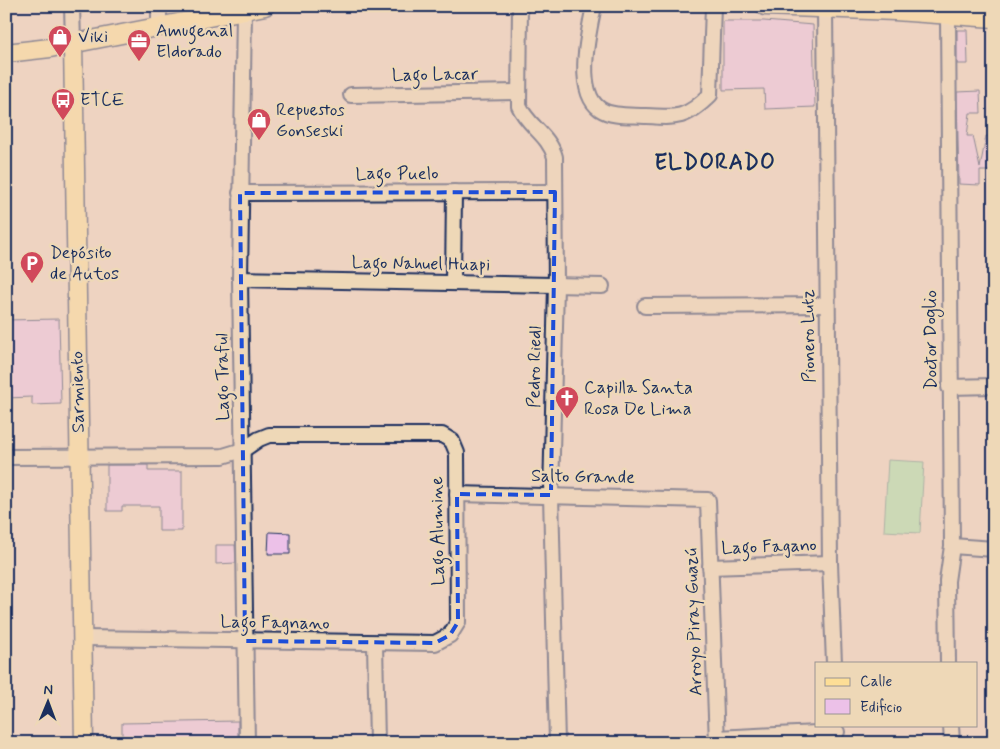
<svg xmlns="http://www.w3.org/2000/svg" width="1000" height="749" font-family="Mynerve,sans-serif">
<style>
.green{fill:#a2e1a9;stroke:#5e8884}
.building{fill:#ecc1e8;stroke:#1b2f5e}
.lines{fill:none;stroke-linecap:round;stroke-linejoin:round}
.minor-casing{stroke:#1b2f5e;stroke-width:18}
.major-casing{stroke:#1b2f5e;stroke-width:21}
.minor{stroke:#eed8b7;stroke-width:14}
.major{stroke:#fdde96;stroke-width:18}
.marked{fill:none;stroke:#1d4ed8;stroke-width:4;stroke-dasharray:10 6;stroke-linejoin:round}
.labels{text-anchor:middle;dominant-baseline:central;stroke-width:5;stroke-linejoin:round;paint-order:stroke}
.poi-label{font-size:18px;fill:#1b2f5e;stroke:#eed8b7;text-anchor:start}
.street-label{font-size:18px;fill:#1b2f5e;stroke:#eed8b7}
.district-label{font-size:22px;font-weight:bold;letter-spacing:1px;fill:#1b2f5e;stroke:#eed8b7}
</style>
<rect width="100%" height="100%" fill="#eed3c1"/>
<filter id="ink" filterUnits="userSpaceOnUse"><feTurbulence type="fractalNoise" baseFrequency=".02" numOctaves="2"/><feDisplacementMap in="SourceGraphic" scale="10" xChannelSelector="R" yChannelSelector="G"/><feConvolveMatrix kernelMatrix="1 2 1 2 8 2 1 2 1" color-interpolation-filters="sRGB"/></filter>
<g filter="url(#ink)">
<polygon class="green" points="888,460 924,462 920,533 884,531"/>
<g class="building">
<polygon points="723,21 764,21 813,25 815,107 765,109 764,89 723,90"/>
<polygon points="957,30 967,30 968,64 957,64"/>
<polygon points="980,91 981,113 970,113 967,136 973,136 980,168 986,136 994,137 994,171 980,171 980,185 959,184 957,92"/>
<polygon points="59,319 61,404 32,405 32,397 6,398 6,320"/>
<polygon points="107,465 148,465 148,471 182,471 182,531 159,531 159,506 122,506 122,511 107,511"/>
<polygon points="269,532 290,533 290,554 268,554"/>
<polygon points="216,545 235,545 236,563 216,564"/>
<polygon points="238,721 238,743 122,743 122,723"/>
</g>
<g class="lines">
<g class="minor-casing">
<g id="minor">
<polyline points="72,6 73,42"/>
<path d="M 520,6 L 519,106 C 528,126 549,135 555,157 L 556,285 L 551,495 L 557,743"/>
<path d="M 594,6 C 589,31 574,91 600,109 C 612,117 631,115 645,116 C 677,118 686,119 710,95 L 713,6"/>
<polyline points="825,9 830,563 834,663"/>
<polyline points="244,11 240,279 247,743"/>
<polyline points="948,16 952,546 947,581 948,663"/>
<polyline points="159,27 159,6"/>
<polyline points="351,95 519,92"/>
<polyline points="240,193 555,192"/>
<polyline points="240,279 602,286"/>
<polyline points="453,283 454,192"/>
<polyline points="645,306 827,305"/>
<polyline points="949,387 994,386"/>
<polyline points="6,457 223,456 243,450 259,439 269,435 442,435 452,441 457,453 458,622 450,635 435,643 82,638"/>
<polyline points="457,494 708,500 717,743"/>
<polyline points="952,546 994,549"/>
<polyline points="710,567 830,563"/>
<polyline points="375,643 377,743"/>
<polyline points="951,725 952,743"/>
<polyline points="717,738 837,732"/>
</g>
</g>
<g class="major-casing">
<g id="major">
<polyline points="765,6 895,11 994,18"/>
<polyline points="73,42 84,743"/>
<polyline points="6,53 50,48 265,6"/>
</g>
</g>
<use href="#minor" class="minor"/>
<use href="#major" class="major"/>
</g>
</g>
<path d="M0 0H1000V749H0ZM 555,192 L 551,495 L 457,494 L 458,622 L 450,635 L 435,643 L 245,641 L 240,193 Z" fill="#eed3c1" fill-opacity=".55" fill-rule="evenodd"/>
<path class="marked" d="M 555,192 L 551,495 L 457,494 L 458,622 L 450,635 L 435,643 L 245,641 L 240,193 Z"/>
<defs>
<g id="shop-pin" transform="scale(1.25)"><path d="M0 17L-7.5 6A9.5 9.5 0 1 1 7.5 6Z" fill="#d1495b" stroke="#eed8b7"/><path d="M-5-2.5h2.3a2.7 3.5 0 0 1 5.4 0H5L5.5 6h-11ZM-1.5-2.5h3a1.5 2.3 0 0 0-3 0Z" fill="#fff"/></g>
<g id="office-pin" transform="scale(1.25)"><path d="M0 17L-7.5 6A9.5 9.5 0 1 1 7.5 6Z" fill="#d1495b" stroke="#eed8b7"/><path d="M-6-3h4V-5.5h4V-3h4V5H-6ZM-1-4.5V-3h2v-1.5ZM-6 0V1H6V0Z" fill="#fff"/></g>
<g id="bus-pin" transform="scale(1.25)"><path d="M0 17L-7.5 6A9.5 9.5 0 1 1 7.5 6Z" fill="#d1495b" stroke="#eed8b7"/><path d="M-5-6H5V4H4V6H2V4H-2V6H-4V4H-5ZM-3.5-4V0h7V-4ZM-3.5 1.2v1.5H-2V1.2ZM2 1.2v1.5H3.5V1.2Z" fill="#fff"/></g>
<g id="parking-pin" transform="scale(1.25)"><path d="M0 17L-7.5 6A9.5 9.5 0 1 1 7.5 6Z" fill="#d1495b" stroke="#eed8b7"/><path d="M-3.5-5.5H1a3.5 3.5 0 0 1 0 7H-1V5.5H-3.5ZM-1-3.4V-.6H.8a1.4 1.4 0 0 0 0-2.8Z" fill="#fff"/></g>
<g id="church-pin" transform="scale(1.25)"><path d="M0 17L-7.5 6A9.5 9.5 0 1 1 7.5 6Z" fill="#d1495b" stroke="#eed8b7"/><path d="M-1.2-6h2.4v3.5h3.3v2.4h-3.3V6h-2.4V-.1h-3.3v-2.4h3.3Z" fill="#fff"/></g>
</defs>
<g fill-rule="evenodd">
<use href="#shop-pin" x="60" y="37"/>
<use href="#office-pin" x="139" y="41"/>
<use href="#bus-pin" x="63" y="100"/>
<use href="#shop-pin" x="259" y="120"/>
<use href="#parking-pin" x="32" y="263"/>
<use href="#church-pin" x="567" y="398"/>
</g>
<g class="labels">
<g class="poi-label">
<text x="156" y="31">Amugenal<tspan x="156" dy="21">Eldorado</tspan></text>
<text x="78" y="37">Viki</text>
<text x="80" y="100">ETCE</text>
<text x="276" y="110">Repuestos<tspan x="276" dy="21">Gonseski</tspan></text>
<text x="50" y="253">Depósito<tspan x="50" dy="21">de Autos</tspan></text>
<text x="584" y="388">Capilla Santa<tspan x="584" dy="21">Rosa De Lima</tspan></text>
</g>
<g class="street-label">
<text transform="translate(435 75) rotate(-1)">Lago Lacar</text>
<text x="397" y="174">Lago Puelo</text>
<text transform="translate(421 264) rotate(1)">Lago Nahuel Huapi</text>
<text transform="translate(809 336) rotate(-91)">Pionero Lutz</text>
<text transform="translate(931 340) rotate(-90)">Doctor Doglio</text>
<text transform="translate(535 367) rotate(-89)">Pedro Riedl</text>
<text transform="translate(223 377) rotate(-91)">Lago Traful</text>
<text transform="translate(78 392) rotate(-91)">Sarmiento</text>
<text transform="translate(583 477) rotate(1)">Salto Grande</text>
<text transform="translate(438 531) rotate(-91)">Lago Alumine</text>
<text transform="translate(769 547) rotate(-2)">Lago Fagano</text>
<text transform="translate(694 622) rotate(-92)">Arroyo Piray Guazú</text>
<text transform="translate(275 623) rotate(1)">Lago Fagnano</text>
</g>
<g class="district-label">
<text x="715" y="163">ELDORADO</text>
</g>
</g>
<rect width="1000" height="749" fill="none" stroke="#eed8b7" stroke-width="25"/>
<rect x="12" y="12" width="975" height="724" fill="none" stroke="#1b2f5e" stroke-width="2" filter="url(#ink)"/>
<rect x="815" y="662" width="162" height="65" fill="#eed8b7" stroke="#9a9493"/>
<rect x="825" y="678" width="25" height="8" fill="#fdde96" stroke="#9a9493"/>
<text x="860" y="686" font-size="15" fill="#1b2f5e">Calle</text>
<rect x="825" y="699" width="25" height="15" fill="#ecc1e8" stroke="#9a9493"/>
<text x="860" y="712" font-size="15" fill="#1b2f5e">Edificio</text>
<g transform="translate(48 702) rotate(1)" stroke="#eed8b7" stroke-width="4" paint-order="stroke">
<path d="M0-4L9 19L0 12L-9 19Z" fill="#1b2f5e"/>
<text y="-8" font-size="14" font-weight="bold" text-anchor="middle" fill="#1b2f5e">N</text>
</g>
</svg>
